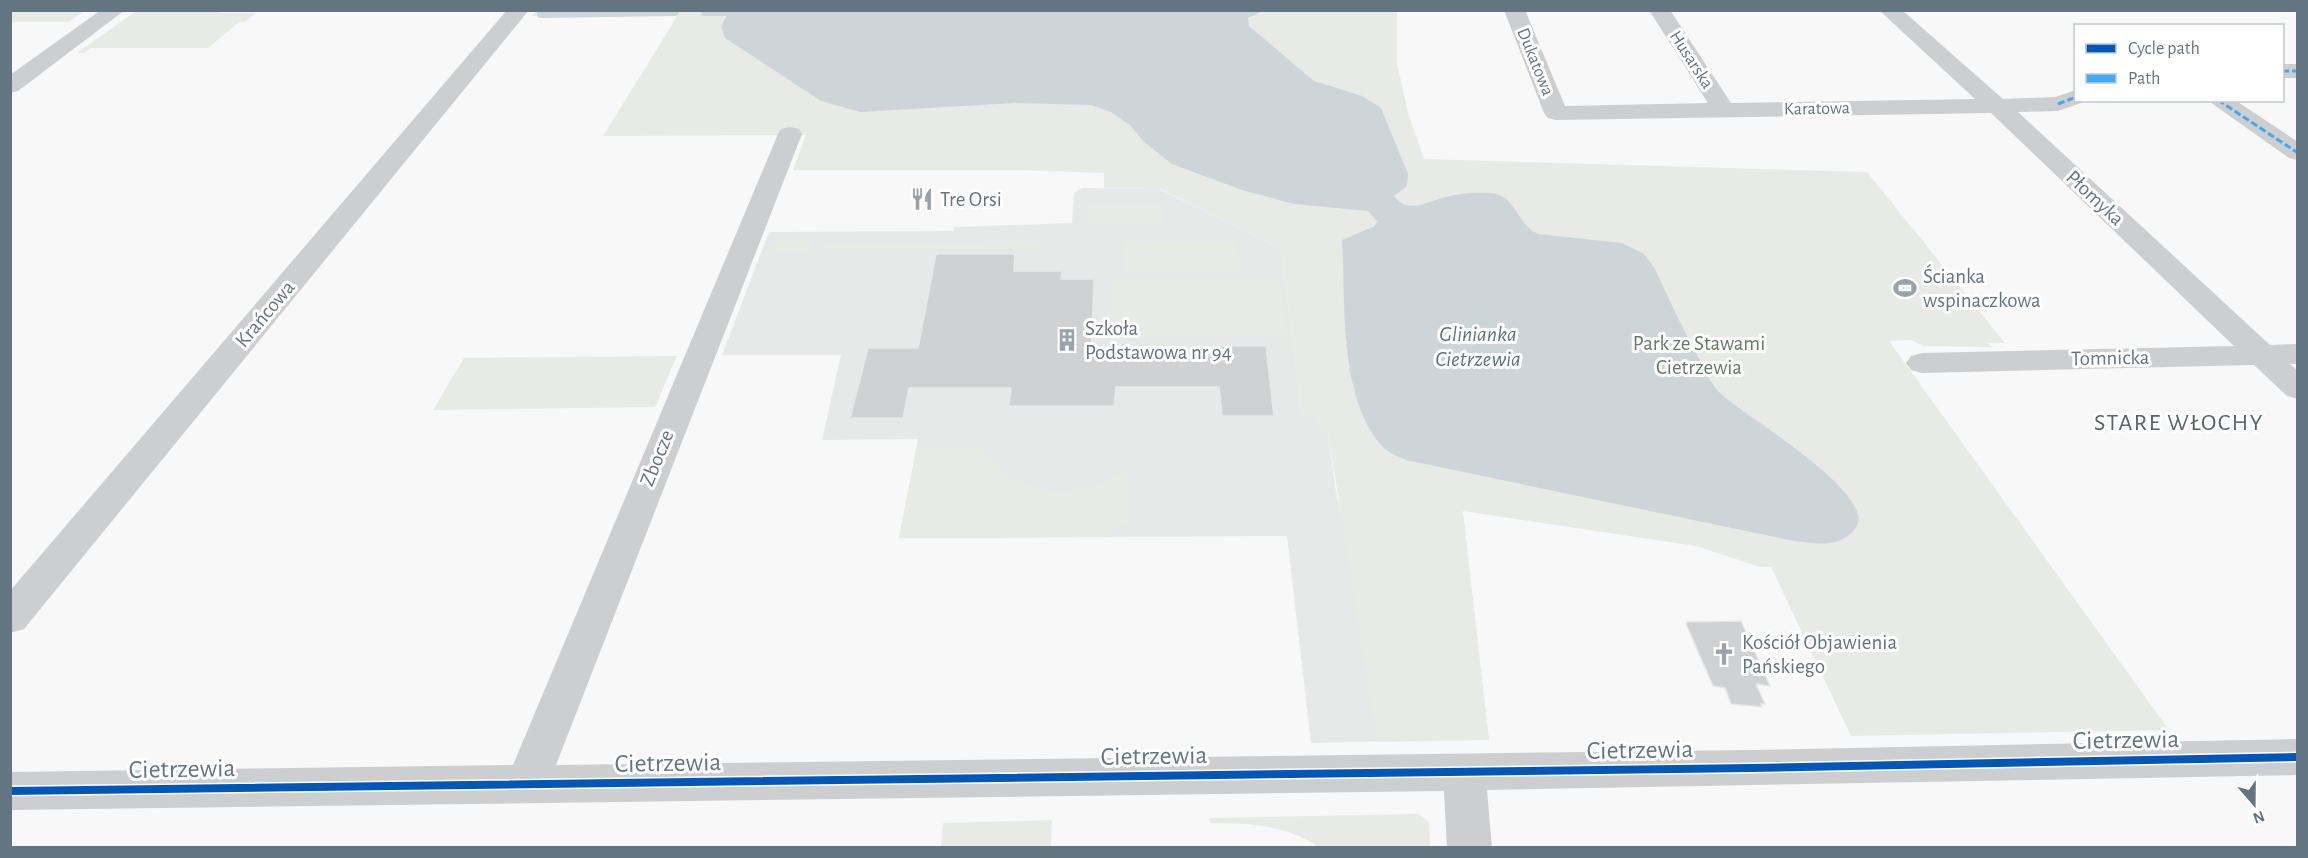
<svg xmlns="http://www.w3.org/2000/svg" width="2308" height="858" font-family="'Alegreya Sans',sans-serif">
<style>
.built{fill:#e7e8e8}
.green{fill:#e7eae5}
.water{fill:#cdd5d8}
.lines{fill:none;stroke-linecap:round;stroke-linejoin:round}
.stream{stroke:#cdd5d8;stroke-width:8}
.building{fill:#cfd1d2;stroke:#e8e8e8;stroke-width:1.5}
.minor{fill:#cdcecf;fill-rule:evenodd}
.quiet{stroke:#3fa9f5;stroke-width:3;stroke-dasharray:7 3;stroke-linecap:butt}
.cycleway-casing{stroke:#fff;stroke-width:11}
.cycleway{stroke:#0057b8;stroke-width:8}
.labels{text-anchor:middle;dominant-baseline:central;stroke-width:6;stroke-linejoin:round;paint-order:stroke}
.far-street-label{font-size:18px;fill:#647582;stroke:#fff}
.street-label{font-size:21px;fill:#647582;stroke:#fff}
.poi-label{font-size:21px;fill:#647582;stroke:#fff;text-anchor:start}
.park-label{font-size:21px;fill:#677a63;stroke:#fff}
.water-label{font-size:22px;font-style:italic;fill:#5f747c;stroke:#fff}
.quarter-label{font-size:24px;letter-spacing:1.5px;fill:#56636d;stroke:#fff}
.near-street-label{font-size:26px;fill:#647582;stroke:#fff}
</style>
<rect width="100%" height="100%" fill="#f8f8f8"/>
<polygon class="built" points="1082,188 1159,189 1281,249 1302,415 1313,415 1328,433 1336,492 1397,741 1311,743 1287,536 899,538 918,439 822,440 841,355 722,355 769,232 953,231 954,227 1072,223 1074,193"/>
<g class="green">
<polygon points="537,10 1397,11 1397,63 1408,113 1424,159 1867,172 2005,343 1988,343 1991,347 1924,346 1910,340 1889,341 2169,730 1851,736 1771,567 1760,567 1696,546 1463,511 1489,740 1377,742 1328,433 1313,415 1302,415 1281,249 1160,189 1104,188 1104,173 1020,170 793,170 806,135 603,136 678,15 532,16"/>
<polygon points="10,11 11,10 85,11 68,22 11,22"/>
<polygon points="223,11 220,13 256,13 244,22 239,22 208,48 91,48 84,53 77,53 136,11"/>
<polygon points="1087,203 1162,203 1163,223 1087,223"/>
<polygon points="775,240 814,240 809,253 770,253"/>
<polygon points="1043,242 1042,250 823,250 826,243"/>
<polygon points="1124,242 1237,242 1240,272 1124,272"/>
<polygon points="1279,278 1288,337 1111,338 1112,279"/>
<polygon points="677,356 655,407 433,410 464,358"/>
<path d="M 917,446 L 983,447 C 1004,483 1048,499 1088,487 C 1103,483 1116,475 1130,467 L 1129,525 L 1115,526 L 1113,537 L 899,538 Z"/>
<path d="M 1419,814 L 1429,822 L 1430,847 L 1319,847 C 1286,825 1250,823 1210,823 L 1210,818 Z"/>
<polygon points="1052,820 1051,847 941,847 943,823"/>
</g>
<path class="water" d="M 729,10 L 1263,11 L 1248,18 L 1249,26 L 1314,81 L 1362,96 L 1381,108 L 1408,174 L 1407,186 L 1394,196 C 1409,216 1430,200 1449,196 C 1462,193 1477,192 1491,193 C 1516,195 1517,225 1538,234 L 1622,243 L 1644,254 L 1655,269 C 1668,298 1682,327 1697,355 C 1704,367 1709,381 1718,391 C 1738,413 1885,496 1854,530 C 1837,550 1812,543 1789,540 L 1406,460 C 1398,456 1388,453 1382,446 C 1338,395 1346,304 1342,240 L 1375,226 L 1377,221 L 1368,211 L 1294,204 L 1242,190 L 1172,164 L 1143,141 L 1131,126 L 1111,112 L 1091,105 L 1014,103 L 861,112 L 821,101 L 725,38 L 721,27 Z"/>
<g class="lines">
<g class="stream">
<polyline points="705,12 726,12"/>
<polyline points="541,14 675,12"/>
</g>
</g>
<g class="building">
<polygon points="936,254 1015,254 1014,271 1062,271 1061,279 1094,279 1091,355 1217,355 1216,346 1266,346 1274,416 1222,416 1219,387 1116,387 1114,406 1009,406 1011,388 909,388 903,418 850,418 868,348 918,348"/>
<polygon points="1741,621 1770,686 1756,684 1765,704 1761,704 1762,707 1731,704 1725,688 1713,686 1686,624 1687,622"/>
</g>
<g class="lines">
<g class="minor">
<polygon points="101,10 125,10 18,91 10,93 10,75"/>
<polygon points="507,10 529,10 24,629 10,633 10,591"/>
<polygon points="1504,10 1525,10 1565,106 1708,103 1649,10 1670,10 1731,103 1975,99 1879,10 1902,10 2003,99 2055,97 2076,90 2076,100 2084,102 2058,111 2018,112 2270,345 2298,344 2298,364 2290,364 2298,371 2298,399 2287,396 2254,365 1922,373 1911,370 1906,363 1911,356 1922,353 2234,346 1991,113 1556,120 1548,118 1544,113"/>
<rect x="2282" y="64" width="16" height="14"/>
<polygon points="2207,100 2235,100 2298,142 2298,160 2289,158"/>
<polygon points="790,127 799,129 802,134 556,765 1752,750 2298,739 2298,775 1487,790 1492,848 1447,848 1444,791 10,810 10,772 513,765 778,134 781,129"/>
</g>
<g class="quiet">
<polyline points="2282,71 2298,71"/>
<polyline points="2218,100 2298,153"/>
<polyline points="2058,104 2076,97"/>
</g>
<g class="cycleway-casing">
<polyline id="cycleway" points="10,791 1752,768 2298,757"/>
</g>
<use href="#cycleway" class="cycleway"/>
</g>
<defs>
<g id="restaurant-bare" transform="scale(1.8)"><path d="M-5-6h1v4h1v-4h1v4h1v-4h1v5L-1.5 .5V6h-2V.5L-5-1ZM5-6V6H3V1.5H1.5Q1.5-4 5-6Z" fill="#98a3ab" stroke="#fff" stroke-width="2.5" paint-order="stroke"/></g>
<g id="stadium-bare" transform="scale(1.8)"><path d="M0-5a6.5 5 0 1 0 0 10a6.5 5 0 1 0 0-10ZM-3.5-1.8h7v3.6h-7Z" fill="#98a3ab" stroke="#fff" stroke-width="2.5" paint-order="stroke"/></g>
<g id="building-bare" transform="scale(1.8)"><path d="M-4-6H4V6H1V3H-1V6H-4ZM-2.5-4.3h1.7v1.8h-1.7ZM.8-4.3h1.7v1.8H.8ZM-2.5-1h1.7V.8h-1.7ZM.8-1h1.7V.8H.8Z" fill="#98a3ab" stroke="#fff" stroke-width="2.5" paint-order="stroke"/></g>
<g id="church-bare" transform="scale(1.8)"><path d="M-1.2-6h2.4v3.5h3.3v2.4h-3.3V6h-2.4V-.1h-3.3v-2.4h3.3Z" fill="#98a3ab" stroke="#fff" stroke-width="2.5" paint-order="stroke"/></g>
</defs>
<g fill-rule="evenodd">
<use href="#restaurant-bare" x="922" y="199"/>
<use href="#stadium-bare" x="1905" y="288"/>
<use href="#building-bare" x="1067" y="340"/>
<use href="#church-bare" x="1724" y="654"/>
</g>
<g class="labels">
<g class="far-street-label">
<text transform="translate(1691 60) rotate(57)">Husarska</text>
<text transform="translate(1535 62) rotate(68)">Dukatowa</text>
<text transform="translate(1817 109) rotate(-1)">Karatowa</text>
</g>
<g class="street-label">
<text transform="translate(2095 198) rotate(43)">Płomyka</text>
<text transform="translate(265 314) rotate(-50)">Krańcowa</text>
<text transform="translate(2110 358) rotate(-1)">Tomnicka</text>
<text transform="translate(657 458) rotate(-68)">Zbocze</text>
</g>
<g class="poi-label">
<text x="940" y="199">Tre Orsi</text>
<text x="1923" y="276">Ścianka<tspan x="1923" dy="24">wspinaczkowa</tspan></text>
<text x="1085" y="328">Szkoła<tspan x="1085" dy="24">Podstawowa nr 94</tspan></text>
<text x="1742" y="642">Kościół Objawienia<tspan x="1742" dy="24">Pańskiego</tspan></text>
</g>
<g class="park-label">
<text x="1699" y="343">Park ze Stawami<tspan x="1699" dy="24">Cietrzewia</tspan></text>
</g>
<g class="water-label">
<text x="1478" y="334">Glinianka<tspan x="1478" dy="25">Cietrzewia</tspan></text>
</g>
<g class="quarter-label">
<text x="2179" y="423">STARE WŁOCHY</text>
</g>
<g class="near-street-label">
<text transform="translate(2126 740) rotate(-1)">Cietrzewia</text>
<text transform="translate(1640 750) rotate(-1)">Cietrzewia</text>
<text transform="translate(1154 756) rotate(-1)">Cietrzewia</text>
<text transform="translate(668 763) rotate(-1)">Cietrzewia</text>
<text transform="translate(182 769) rotate(-1)">Cietrzewia</text>
</g>
</g>
<rect width="2308" height="858" fill="none" stroke="#647582" stroke-width="24"/>
<rect x="2074" y="24" width="210" height="78" fill="#ffffff" stroke="#c1c8cd" stroke-width="1.5"/>
<rect x="2086" y="44" width="30" height="9" fill="#0057b8" stroke="#c1c8cd" stroke-width="1.5"/>
<text x="2128" y="54" font-size="18" fill="#647582">Cycle path</text>
<rect x="2086" y="74" width="30" height="9" fill="#3fa9f5" stroke="#c1c8cd" stroke-width="1.5"/>
<text x="2128" y="84" font-size="18" fill="#647582">Path</text>
<g transform="translate(2254 804) rotate(160)" stroke="#ffffff" stroke-width="4.5" paint-order="stroke">
<path d="M0-4.5L10 22L0 15L-10 22Z" fill="#647582"/>
<text y="-9" font-size="16" font-weight="bold" text-anchor="middle" fill="#647582">N</text>
</g>
</svg>
